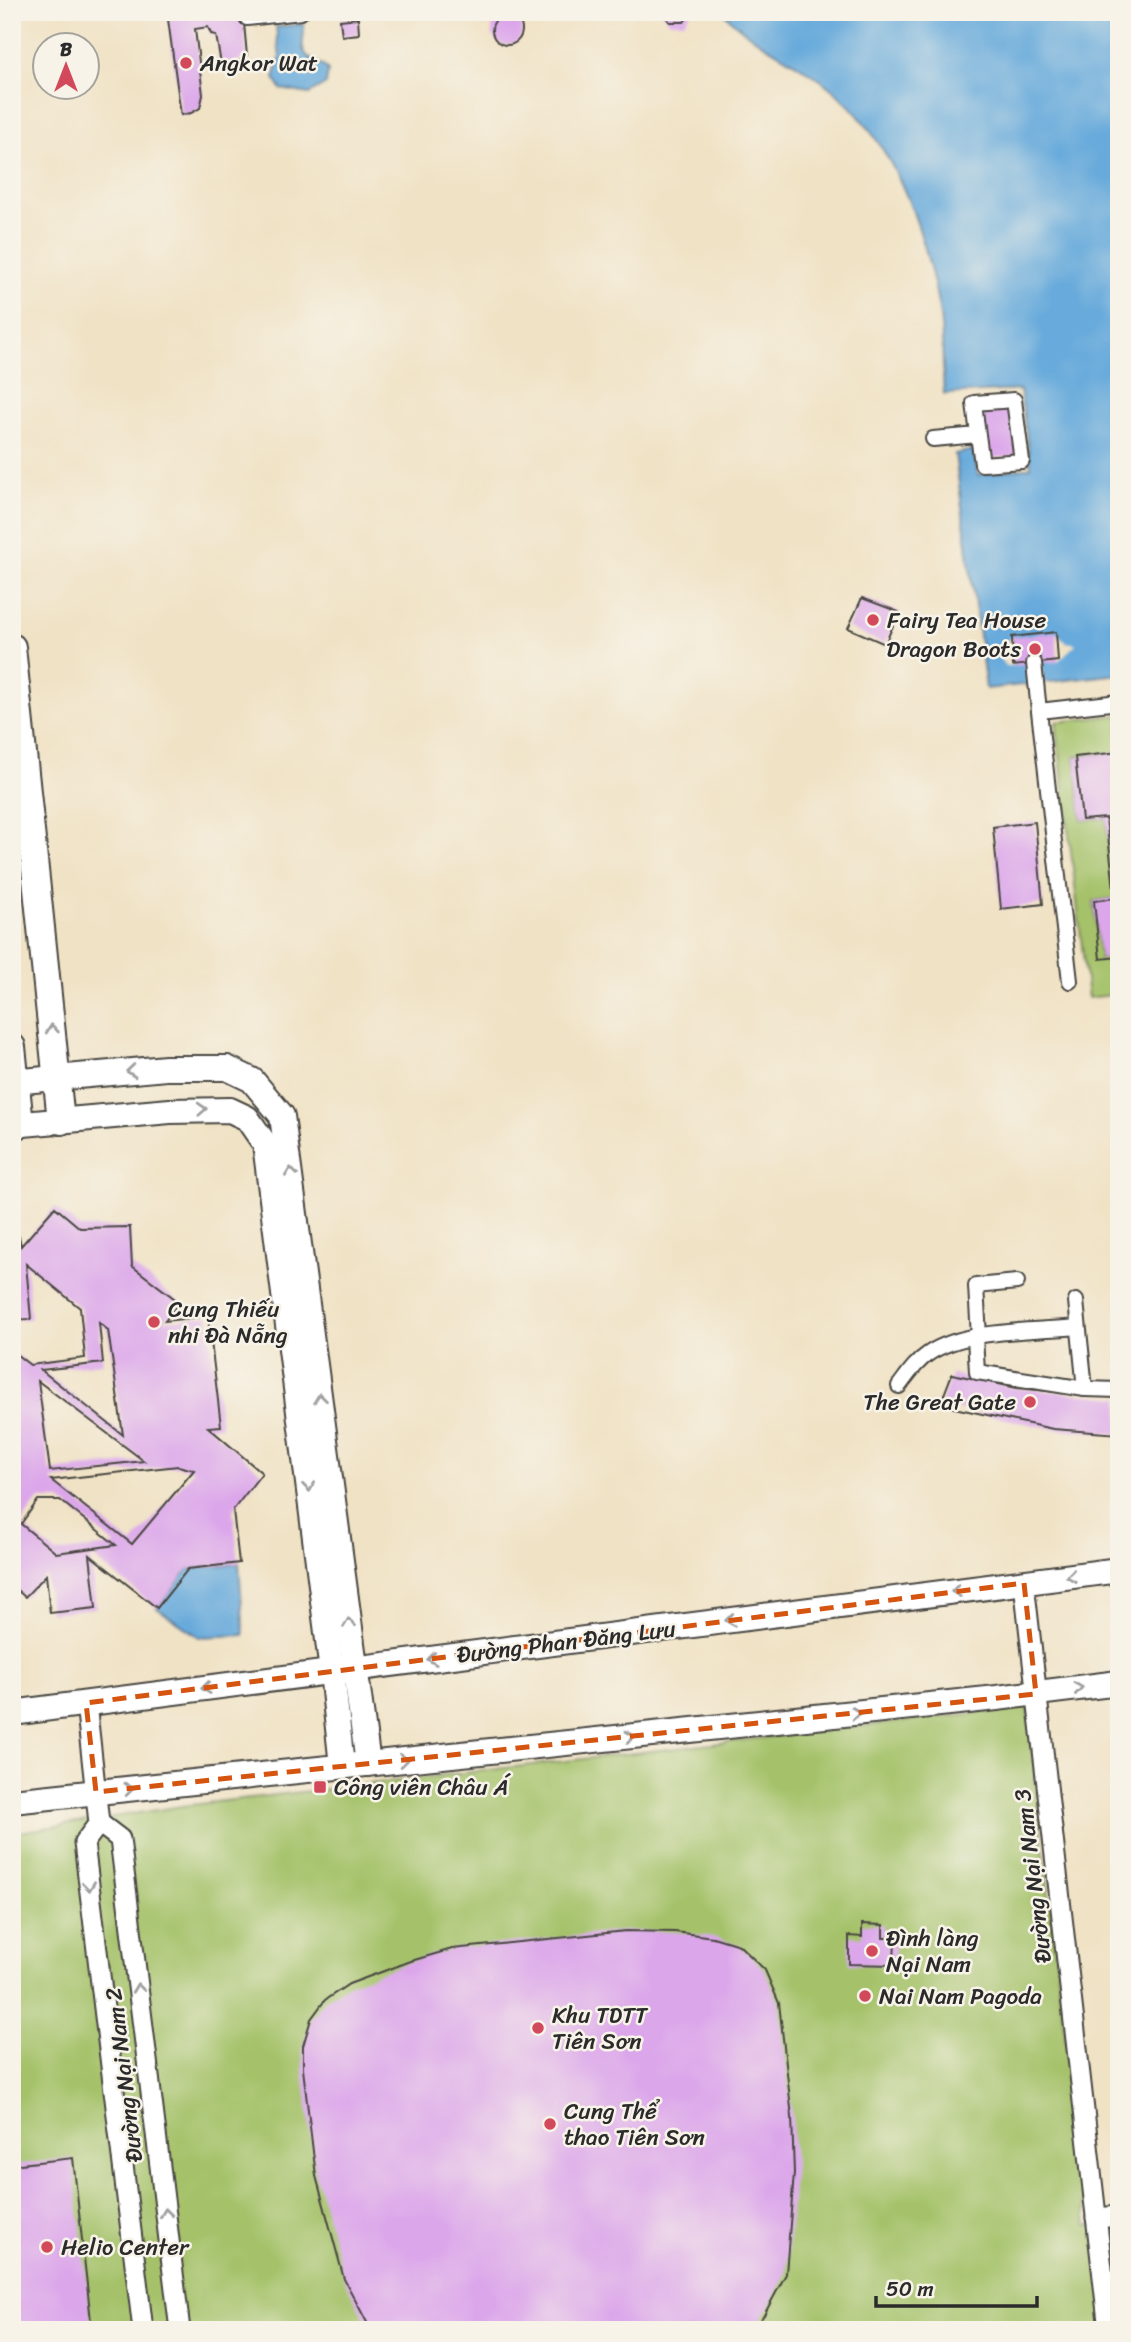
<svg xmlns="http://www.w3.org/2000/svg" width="1131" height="2342" font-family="Sriracha,sans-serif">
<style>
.green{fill:#a5c26a;stroke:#68764a;stroke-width:2}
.water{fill:#67aadb;stroke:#496a83;stroke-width:2}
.pier{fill:#f0e2c5}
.building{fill:#dca7ea;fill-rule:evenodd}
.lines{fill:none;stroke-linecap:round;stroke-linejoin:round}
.pedestrian-casing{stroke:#494642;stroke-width:18}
.minor-casing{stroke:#494642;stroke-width:23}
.tertiary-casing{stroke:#494642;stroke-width:28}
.secondary-casing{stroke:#494642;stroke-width:30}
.pedestrian{stroke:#fff;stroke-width:14}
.minor{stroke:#fff;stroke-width:19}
.tertiary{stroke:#fff;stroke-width:24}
.secondary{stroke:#fff;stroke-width:26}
.oneway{stroke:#a0a0a0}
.marked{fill:none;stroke:#d5540f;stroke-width:5;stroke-dasharray:14 9;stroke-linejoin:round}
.poi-dot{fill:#d1495b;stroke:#f7f3e8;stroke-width:2.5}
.labels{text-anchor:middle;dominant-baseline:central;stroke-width:5;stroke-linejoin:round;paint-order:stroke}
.poi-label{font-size:23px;fill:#2b2b2b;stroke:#f7f3e8;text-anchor:start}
.street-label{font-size:23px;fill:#2b2b2b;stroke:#f7f3e8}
</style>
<rect width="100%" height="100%" fill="#f7f3e8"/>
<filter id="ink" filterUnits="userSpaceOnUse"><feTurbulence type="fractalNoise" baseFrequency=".0143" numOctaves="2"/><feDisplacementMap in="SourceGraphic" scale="14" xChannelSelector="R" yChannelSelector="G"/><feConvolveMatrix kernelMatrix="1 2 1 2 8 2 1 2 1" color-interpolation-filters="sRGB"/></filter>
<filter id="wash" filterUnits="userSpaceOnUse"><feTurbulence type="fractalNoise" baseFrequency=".00686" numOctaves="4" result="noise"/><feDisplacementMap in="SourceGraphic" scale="28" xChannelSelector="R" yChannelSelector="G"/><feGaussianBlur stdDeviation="1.57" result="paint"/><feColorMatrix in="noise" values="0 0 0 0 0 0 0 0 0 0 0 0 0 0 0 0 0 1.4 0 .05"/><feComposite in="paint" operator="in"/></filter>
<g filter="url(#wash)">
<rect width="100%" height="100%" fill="#f0e2c5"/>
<g class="green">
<polygon points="1119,715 1119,752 1075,757 1082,820 1106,818 1115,898 1094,901 1100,959 1119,957 1119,994 1088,998 1056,722"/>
<polygon points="1027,1707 1087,2225 1119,2222 1119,2330 12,2330 12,1833 182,1806"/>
</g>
<g class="water">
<path d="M 723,12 L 1119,12 L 1119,674 L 986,689 L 955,454 L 973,450 L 978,475 L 1031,467 L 1020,390 L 944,394 C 942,366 944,337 939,309 C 924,226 892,135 823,82 C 790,57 752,43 723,12 Z"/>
<path d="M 303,24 C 305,33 302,41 303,48 C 306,62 322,61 328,71 L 326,84 L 309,94 L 281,89 L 274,78 L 280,58 L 276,27 Z"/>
<polygon points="239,1563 244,1635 199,1637 157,1608 188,1569"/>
</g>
<polygon class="pier" points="1056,632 1066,642 1076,644 1058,661 1041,662 1044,683 1029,685 1027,664 1007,666 1002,662 999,655 1001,645 1012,637"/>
<g id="blocks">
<g class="building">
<polygon points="167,12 193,12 193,15 243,12 247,56 237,62 221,64 216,35 211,34 208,27 195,29 203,95 200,108 191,113 181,115"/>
<polygon points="662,12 690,12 690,14 684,22 670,22"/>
<circle cx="507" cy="30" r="15"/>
<polygon points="358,18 359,34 342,36 340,20"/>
<polygon points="1012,404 1018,456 986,459 980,407"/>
<polygon points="862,598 899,612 885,644 848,628"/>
<polygon points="1056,632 1058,661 1013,666 1012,637"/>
<polygon points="1119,752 1119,957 1100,959 1094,901 1115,898 1106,818 1082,820 1075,757"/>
<polygon points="1035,822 1043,904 1001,909 993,827"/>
<path d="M 55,1207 L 80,1228 L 130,1227 L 132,1266 L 179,1302 L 165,1321 L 208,1316 L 221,1426 L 208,1427 L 262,1473 L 233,1510 L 239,1563 L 188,1569 L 157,1608 L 90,1555 L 96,1608 L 50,1613 L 46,1575 L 25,1597 L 12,1586 L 12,1351 L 30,1365 L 85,1358 L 80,1308 L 26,1264 L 31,1319 L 12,1320 L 12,1237 L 19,1236 L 21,1246 ZM 99,1323 L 108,1330 L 123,1435 L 41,1370 L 103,1363 ZM 38,1381 L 144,1461 L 50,1471 ZM 178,1466 L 194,1470 L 132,1544 L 51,1480 ZM 38,1500 L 60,1500 L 116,1545 L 56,1553 L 21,1524 Z"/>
<polygon points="952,1374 1017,1388 1119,1398 1119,1434 1053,1429 940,1405"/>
<polygon points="862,1924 883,1925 883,1938 895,1938 894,1965 849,1964 849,1936 862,1937"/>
<polygon points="626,1931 675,1932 713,1937 739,1945 765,1970 779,2003 792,2117 794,2173 786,2274 764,2315 752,2330 371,2330 344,2279 316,2176 303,2069 303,2046 311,2019 325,2000 349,1984 411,1961 452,1949"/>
<polygon points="73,2158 92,2330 12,2330 12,2165"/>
</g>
</g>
</g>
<g filter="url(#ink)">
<use href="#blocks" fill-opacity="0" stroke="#494642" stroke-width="2"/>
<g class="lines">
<g class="pedestrian-casing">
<g id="pedestrian">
<polyline points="247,18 301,12"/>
<polyline points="933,439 978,435 982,464 1022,461 1014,400 974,403 978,435"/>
<polyline points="1034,663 1039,711"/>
<polyline points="1070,981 1039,711 1119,702"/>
<polyline points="1076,1301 1085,1389"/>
<polyline points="975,1337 977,1372 1085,1389 1119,1390"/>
<polyline points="979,1337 976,1286 1017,1282"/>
<path d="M 899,1386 C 908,1374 916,1362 928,1354 C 964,1329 1034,1331 1078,1327"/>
</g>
</g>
<g class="minor-casing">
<g id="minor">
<polyline points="1024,1583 1109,2330"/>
<polyline points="86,1703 99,1823 84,1843 143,2330"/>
<polyline points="99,1823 120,1839 180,2330"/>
<polyline points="1096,2218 1119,2216"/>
</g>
</g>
<g class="tertiary-casing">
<g id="tertiary">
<polyline points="12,1082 166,1068 227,1068 252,1080 282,1116 368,1764"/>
<polyline points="12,1125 170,1111 230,1110 247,1118 265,1144 332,1672 342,1766"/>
<polyline points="12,1713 1119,1570"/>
<polyline points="12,1801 997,1698 1119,1683"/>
</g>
</g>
<g class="secondary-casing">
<g id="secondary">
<polyline points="12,647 61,1121"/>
<polyline points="12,1047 20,1124"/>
</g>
</g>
<use href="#pedestrian" class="pedestrian"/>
<use href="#minor" class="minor"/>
<use href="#tertiary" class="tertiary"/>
<use href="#secondary" class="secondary"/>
</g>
<defs><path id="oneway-chevron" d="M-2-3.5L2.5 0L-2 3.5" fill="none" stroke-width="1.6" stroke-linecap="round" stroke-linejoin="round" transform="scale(1.75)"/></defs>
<g class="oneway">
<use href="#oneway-chevron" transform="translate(52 1029) rotate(-95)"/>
<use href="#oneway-chevron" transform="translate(131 1071) rotate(175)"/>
<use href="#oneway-chevron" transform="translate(202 1109) rotate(-3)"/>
<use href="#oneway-chevron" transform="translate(291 1172) rotate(-97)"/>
<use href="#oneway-chevron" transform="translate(320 1398) rotate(-97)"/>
<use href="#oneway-chevron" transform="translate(309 1487) rotate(83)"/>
<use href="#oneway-chevron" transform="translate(1071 1576) rotate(172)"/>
<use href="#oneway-chevron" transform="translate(956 1591) rotate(173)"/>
<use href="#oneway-chevron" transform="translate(730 1620) rotate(173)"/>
<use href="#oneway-chevron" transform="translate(349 1623) rotate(-97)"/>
<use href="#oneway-chevron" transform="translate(432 1659) rotate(173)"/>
<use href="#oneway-chevron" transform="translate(206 1688) rotate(173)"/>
<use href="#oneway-chevron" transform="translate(1078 1688) rotate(-8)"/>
<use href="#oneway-chevron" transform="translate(856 1713) rotate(-6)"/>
<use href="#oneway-chevron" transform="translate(630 1737) rotate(-6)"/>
<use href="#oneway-chevron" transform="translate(404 1760) rotate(-6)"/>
<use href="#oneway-chevron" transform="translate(129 1789) rotate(-6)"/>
<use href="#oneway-chevron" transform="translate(89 1886) rotate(83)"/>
<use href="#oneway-chevron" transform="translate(138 1988) rotate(-97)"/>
<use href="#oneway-chevron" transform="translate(166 2213) rotate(-97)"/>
</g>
</g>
<path class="marked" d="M 1024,1583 L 1036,1694 L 96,1792 L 86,1703 Z"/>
<g class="poi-dot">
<circle cx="186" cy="63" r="7"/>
<circle cx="873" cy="620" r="7"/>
<circle cx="1035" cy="649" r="7"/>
<circle cx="154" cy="1322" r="7"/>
<circle cx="1030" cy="1402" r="7"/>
<rect x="313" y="1780" width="14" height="14" rx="3.5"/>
<circle cx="872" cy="1951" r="7"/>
<circle cx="865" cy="1996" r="7"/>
<circle cx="538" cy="2028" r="7"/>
<circle cx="550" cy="2124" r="7"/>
<circle cx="47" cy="2247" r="7"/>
</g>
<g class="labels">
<g class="poi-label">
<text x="200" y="63">Angkor Wat</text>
<text x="887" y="620">Fairy Tea House</text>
<text x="1021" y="649" text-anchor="end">Dragon Boots</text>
<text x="168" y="1309">Cung Thiếu<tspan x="168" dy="26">nhi Đà Nẵng</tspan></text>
<text x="1016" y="1402" text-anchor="end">The Great Gate</text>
<text x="334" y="1787">Công viên Châu Á</text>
<text x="886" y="1938">Đình làng<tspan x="886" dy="26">Nại Nam</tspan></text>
<text x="879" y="1996">Nai Nam Pagoda</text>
<text x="552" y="2015">Khu TDTT<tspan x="552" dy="26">Tiên Sơn</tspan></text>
<text x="564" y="2111">Cung Thể<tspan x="564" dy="26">thao Tiên Sơn</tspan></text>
<text x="61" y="2247">Helio Center</text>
</g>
<g class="street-label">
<text transform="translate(566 1642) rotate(-7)">Đường Phan Đăng Lưu</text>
<text transform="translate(1033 1876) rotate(-97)">Đường Nại Nam 3</text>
<text transform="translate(124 2075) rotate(-97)">Đường Nại Nam 2</text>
</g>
</g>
<rect width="1131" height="2342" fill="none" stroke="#f7f3e8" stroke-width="42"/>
<g transform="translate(66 66)"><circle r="33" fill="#f7f3e8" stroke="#a5a39c" stroke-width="2"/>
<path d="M0-5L12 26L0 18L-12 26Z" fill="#d1495b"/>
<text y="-10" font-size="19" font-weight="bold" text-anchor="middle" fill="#2b2b2b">B</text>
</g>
<path d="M876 2296v10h161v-10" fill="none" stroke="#2b2b2b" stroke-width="3.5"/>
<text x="886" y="2296" font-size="21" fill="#2b2b2b" stroke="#f7f3e8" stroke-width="5" paint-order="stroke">50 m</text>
</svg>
